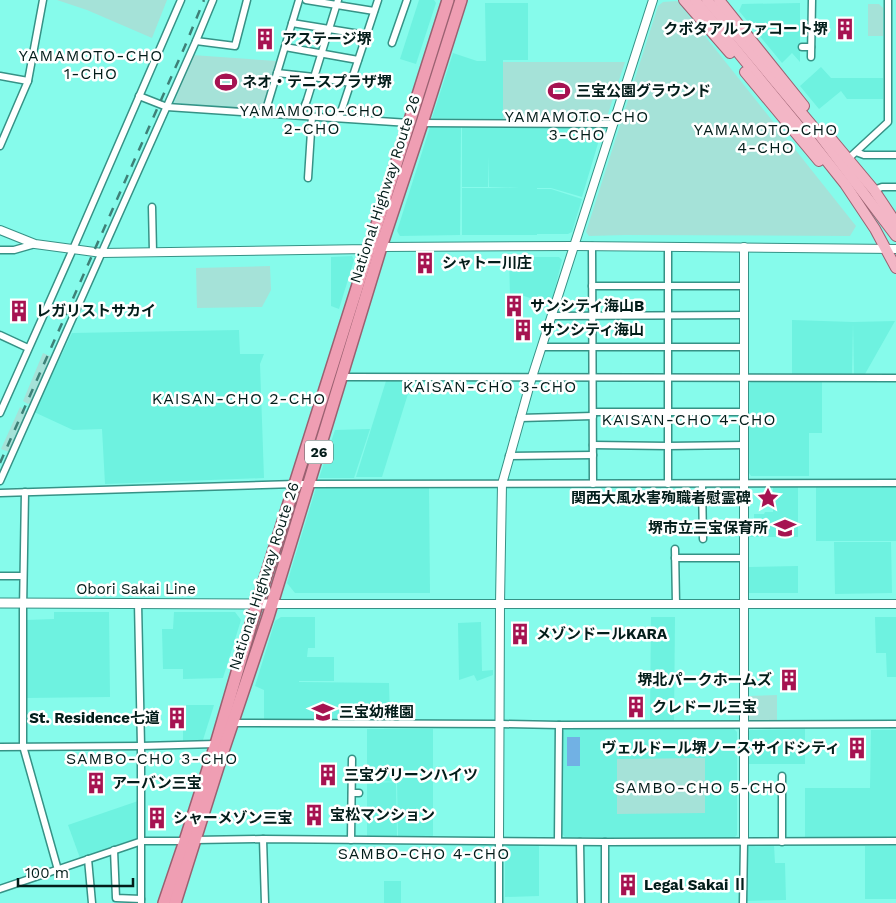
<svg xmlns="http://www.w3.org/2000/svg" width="896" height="903" font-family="'Work Sans','Noto Sans JP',sans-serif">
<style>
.built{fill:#6ef2e0}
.green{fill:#a5e2d8}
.water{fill:#71b1e4}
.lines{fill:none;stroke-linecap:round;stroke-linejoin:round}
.minor-casing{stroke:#369286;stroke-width:9}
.tertiary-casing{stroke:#369286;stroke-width:10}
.secondary-casing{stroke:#369286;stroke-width:11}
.primary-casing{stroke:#9a6171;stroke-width:12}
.trunk-casing{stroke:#9a6171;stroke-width:14}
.minor{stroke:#fff;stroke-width:6}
.tertiary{stroke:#fff;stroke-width:8}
.secondary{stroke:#fff;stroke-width:9}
.primary{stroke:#f3b6c6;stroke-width:10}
.trunk{stroke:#ef9eb3;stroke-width:11}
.rail{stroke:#3e8077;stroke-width:2.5;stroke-dasharray:9 9;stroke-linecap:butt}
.labels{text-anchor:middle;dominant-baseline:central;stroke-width:5;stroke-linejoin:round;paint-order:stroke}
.shield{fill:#fff;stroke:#4f615f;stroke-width:1}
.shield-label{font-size:14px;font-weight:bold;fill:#031d1a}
.poi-label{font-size:15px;font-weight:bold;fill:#031d1a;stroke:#fff;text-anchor:start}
.street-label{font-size:15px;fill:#031d1a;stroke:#fff}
.neighbourhood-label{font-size:16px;letter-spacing:1px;fill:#031d1a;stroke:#fff}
</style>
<rect width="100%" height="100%" fill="#86fbeb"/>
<g class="built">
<polygon points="419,0 434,0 436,3 416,64 400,59"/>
<polygon points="485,3 528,3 528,60 503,60 503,119 432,118 453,53 477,61 486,61"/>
<polygon points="800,3 800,62 792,53 782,63 739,11 742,4"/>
<polygon points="821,67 831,78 883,78 883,99 847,99 841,91 819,109 800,86"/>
<polygon points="462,126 600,127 602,130 582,197 551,188 537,188 537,189 551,189 582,199 572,232 568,234 537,234 537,220 537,235 462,235 462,188 520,188 489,187 488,156 488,187 462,187"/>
<polygon points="430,127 461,127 460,235 400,236 397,231"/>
<polygon points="352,256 354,260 339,309 331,306 331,257"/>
<polygon points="509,257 559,257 562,260 551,305 521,295 510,295"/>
<polygon points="792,320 853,322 852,374 792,374"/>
<polygon points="895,321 865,374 854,374 853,322"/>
<polygon points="239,330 240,354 264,354 260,364 264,478 105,484 102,429 73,430 34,412 72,333"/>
<polygon points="386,381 412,381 382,477 356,477"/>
<polygon points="751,382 822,382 822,433 809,433 809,476 751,476 749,473 748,384"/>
<polygon points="370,429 354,478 319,478 335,430"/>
<polygon points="429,486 430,593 295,593 287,583 316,488"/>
<polygon points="773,486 798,486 798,537 749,537 748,527 754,527 754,514 764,514 765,512 773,512"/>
<polygon points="896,486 896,541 816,541 816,487"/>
<polygon points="834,542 891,542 892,593 835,594"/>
<polygon points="798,566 798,593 749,593 749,567"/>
<polygon points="54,612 109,612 110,697 26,698 26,620 54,619"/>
<polygon points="174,612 235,612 241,620 223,678 183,679 183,669 163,669 162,629 173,629"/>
<polygon points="281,617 315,617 315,648 308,648 307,657 334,657 334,681 299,681 299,682 389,683 390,720 264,720 264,690 255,686 275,621"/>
<polygon points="651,617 675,617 674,721 650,721"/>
<polygon points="875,617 896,617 896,677 887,677 886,653 876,653"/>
<polygon points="481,622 482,671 493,670 493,675 477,681 474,675 459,680 458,623"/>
<polygon points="183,705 214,705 203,740 183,741"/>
<polygon points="367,729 433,729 433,836 398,836 397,782 379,781 367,770"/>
<polygon points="565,729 734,729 737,732 737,835 734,838 565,837 562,834 562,732"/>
<polygon points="805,729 805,764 748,764 748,732 750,730"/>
<polygon points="871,730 896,730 896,837 805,837 805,788 870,788"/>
<polygon points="396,782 397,836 367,836 367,783"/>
<polygon points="138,801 140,835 137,838 80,858 68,825"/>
<polygon points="509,844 539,844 539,896 505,897 505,847"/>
<polygon points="749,845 774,845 775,863 785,863 786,900 746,901 745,848"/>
<rect x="865" y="846" width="31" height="53"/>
<rect x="384" y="881" width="17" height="22"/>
</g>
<g class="green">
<polygon points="57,0 167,0 152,38 87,10"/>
<polygon points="677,1 856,226 850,236 625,235 589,236 586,232 658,6 663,2"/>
<polygon points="868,4 879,4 883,8 883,36 868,36"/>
<polygon points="192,55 277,61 262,109 174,103"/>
<polygon points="503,62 625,62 606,120 503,120"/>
<polygon points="270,266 271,290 262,307 197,308 196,268"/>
<polygon points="43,353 52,357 32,402 28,404 23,401"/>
<polygon points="20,407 25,410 27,413 9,452 1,449"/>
<polygon points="777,695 777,722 750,722 748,719 748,696"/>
<polygon points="705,758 705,813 617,814 617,759"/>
</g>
<rect class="water" x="567" y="737" width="13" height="29"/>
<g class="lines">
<g class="minor-casing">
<g id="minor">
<polyline points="306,0 374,11"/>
<polyline points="292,23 366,35"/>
<polyline points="196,41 235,46 247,0"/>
<polyline points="392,43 407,0"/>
<polyline points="285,47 358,60"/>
<polyline points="802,47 811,47"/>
<polyline points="811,57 812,0"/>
<polyline points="277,73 314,77 351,83"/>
<polyline points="0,76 28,81"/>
<polyline points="139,96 167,107 409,123"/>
<polyline points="265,113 299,0"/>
<polyline points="301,115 307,100 338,0"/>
<polyline points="339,118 378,0"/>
<polyline points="422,123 612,124"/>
<polyline points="0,146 28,81 43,0"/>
<polyline points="856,152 864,155 896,155"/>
<polyline points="848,159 888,122 888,0"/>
<polyline points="308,178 312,116"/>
<polyline points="874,190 882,187 896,187"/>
<polyline points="152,207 153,252"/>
<polyline points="592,246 593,484"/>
<polyline points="668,247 668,484"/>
<polyline points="0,250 14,250 35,244"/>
<polyline points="592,286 744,286"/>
<polyline points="552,316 744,315"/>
<polyline points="0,335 28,348"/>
<polyline points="542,347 744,347"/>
<polyline points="342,377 896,378"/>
<polyline points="593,412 744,412"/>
<polyline points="0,413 73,249 181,0"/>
<polyline points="520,418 593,416"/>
<polyline points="593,445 668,446 744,445"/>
<polyline points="509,456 593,455"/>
<polyline points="0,481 196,41 213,0"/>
<polyline points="702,484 703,539"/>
<polyline points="25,492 23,610 23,746 58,870"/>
<polyline points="0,493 296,484 896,483"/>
<polyline points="675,549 676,604"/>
<polyline points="675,558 744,558"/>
<polyline points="0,576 23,576"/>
<polyline points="138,603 141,746 141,903"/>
<polyline points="232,723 501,724 559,725 896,724"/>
<polyline points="0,747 141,746 216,744"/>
<polyline points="782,776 782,842"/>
<polyline points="352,793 359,793"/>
<polyline points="263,839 265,903"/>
<polyline points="195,840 263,839 605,842 896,841"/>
<polyline points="351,840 352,759"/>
<polyline points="558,841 559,725"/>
<polyline points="580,842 581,903"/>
<polyline points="114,850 116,898 141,899"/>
<polyline points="88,859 92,903"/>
<polyline points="0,889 142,841 185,841"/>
<polyline points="499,903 499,841"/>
<polyline points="605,903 605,842"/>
<polyline points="743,903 744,842"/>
</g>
</g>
<g class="tertiary-casing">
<g id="tertiary">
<polyline points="0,230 35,244 102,253 369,249 381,247 575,246 896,249"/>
<polyline points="272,604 896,604"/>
<polyline points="499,841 500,604 502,484 532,377 653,0"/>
<polyline points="744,842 744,247"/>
</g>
</g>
<g class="secondary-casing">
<polyline id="secondary" points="0,603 272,604"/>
</g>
<g class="primary-casing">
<g id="primary">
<polyline points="684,0 730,53"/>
<polyline points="695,0 810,140 845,184 875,229 896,268"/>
<polyline points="707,0 815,129 896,236"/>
<polyline points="719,0 804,106"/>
<polyline points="745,72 819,161"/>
<polyline points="828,135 874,190 896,223"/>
</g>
</g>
<g class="trunk-casing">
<g id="trunk">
<polyline points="164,903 185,841 216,744 257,604 448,0"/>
<polyline points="175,903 223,751 268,617 381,247 422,123 461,0"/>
</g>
</g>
<use href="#minor" class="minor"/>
<use href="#tertiary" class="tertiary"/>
<use href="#secondary" class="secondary"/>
<use href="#primary" class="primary"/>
<use href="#trunk" class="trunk"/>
<polyline class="rail" points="0,463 185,46 204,0"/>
</g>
<defs>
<g id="building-bare" transform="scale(1.725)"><path d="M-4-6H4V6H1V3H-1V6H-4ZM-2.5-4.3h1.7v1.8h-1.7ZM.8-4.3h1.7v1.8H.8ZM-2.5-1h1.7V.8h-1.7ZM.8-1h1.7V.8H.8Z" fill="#a61351" stroke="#fff" stroke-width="2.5" paint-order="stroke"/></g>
<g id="stadium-bare" transform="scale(1.725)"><path d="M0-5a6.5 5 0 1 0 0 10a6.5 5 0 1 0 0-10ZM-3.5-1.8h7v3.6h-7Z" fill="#a61351" stroke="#fff" stroke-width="2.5" paint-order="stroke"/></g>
<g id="sight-bare" transform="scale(1.725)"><path d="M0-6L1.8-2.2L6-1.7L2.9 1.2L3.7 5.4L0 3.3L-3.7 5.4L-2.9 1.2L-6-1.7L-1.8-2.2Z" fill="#a61351" stroke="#fff" stroke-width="2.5" paint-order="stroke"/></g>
<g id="school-bare" transform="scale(1.725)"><path d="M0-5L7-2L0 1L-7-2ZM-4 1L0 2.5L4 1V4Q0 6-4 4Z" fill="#a61351" stroke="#fff" stroke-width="2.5" paint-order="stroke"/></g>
</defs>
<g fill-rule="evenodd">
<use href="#building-bare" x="845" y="29"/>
<use href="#building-bare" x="265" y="39"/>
<use href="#stadium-bare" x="226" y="82"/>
<use href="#stadium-bare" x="559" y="91"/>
<use href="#building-bare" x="425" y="263"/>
<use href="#building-bare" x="514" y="306"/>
<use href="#building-bare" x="19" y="311"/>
<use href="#building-bare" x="523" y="330"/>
<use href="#sight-bare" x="768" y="498"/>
<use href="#school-bare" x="785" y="528"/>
<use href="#building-bare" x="520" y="634"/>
<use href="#building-bare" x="789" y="680"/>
<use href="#building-bare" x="636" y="707"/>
<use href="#school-bare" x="323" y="712"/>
<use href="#building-bare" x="177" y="718"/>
<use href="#building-bare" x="857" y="748"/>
<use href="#building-bare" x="328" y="775"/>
<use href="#building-bare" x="96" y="783"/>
<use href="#building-bare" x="314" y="815"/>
<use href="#building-bare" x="157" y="818"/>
<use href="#building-bare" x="628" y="885"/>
</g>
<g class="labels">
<rect class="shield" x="305" y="440.5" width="28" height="23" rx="4"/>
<g class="shield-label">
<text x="319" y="452">26</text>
</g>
<g class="poi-label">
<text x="828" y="29" text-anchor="end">クボタアルファコート堺</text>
<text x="282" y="39">アステージ堺</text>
<text x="242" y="82">ネオ・テニスプラザ堺</text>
<text x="576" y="91">三宝公園グラウンド</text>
<text x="442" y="263">シャトー川庄</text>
<text x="530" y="306">サンシティ海山B</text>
<text x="36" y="311">レガリストサカイ</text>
<text x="540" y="330">サンシティ海山</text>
<text x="751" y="498" text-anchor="end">関西大風水害殉職者慰霊碑</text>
<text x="768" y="528" text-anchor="end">堺市立三宝保育所</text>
<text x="536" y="634">メゾンドールKARA</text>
<text x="772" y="680" text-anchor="end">堺北パークホームズ</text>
<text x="652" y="707">クレドール三宝</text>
<text x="339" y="712">三宝幼稚園</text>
<text x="160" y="718" text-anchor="end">St. Residence七道</text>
<text x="840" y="748" text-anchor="end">ヴェルドール堺ノースサイドシティ</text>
<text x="344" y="775">三宝グリーンハイツ</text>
<text x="112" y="783">アーバン三宝</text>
<text x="330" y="815">宝松マンション</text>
<text x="173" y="818">シャーメゾン三宝</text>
<text x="644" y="885">Legal Sakai Ⅱ</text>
</g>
<g class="street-label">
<text transform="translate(385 189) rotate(-72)">National Highway Route 26</text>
<text transform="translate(264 576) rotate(-72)">National Highway Route 26</text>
<text x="136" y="589">Obori Sakai Line</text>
</g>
<g class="neighbourhood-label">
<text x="91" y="55">YAMAMOTO-CHO<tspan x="91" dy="18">1-CHO</tspan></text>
<text x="312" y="110">YAMAMOTO-CHO<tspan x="312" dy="18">2-CHO</tspan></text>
<text x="577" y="116">YAMAMOTO-CHO<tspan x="577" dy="18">3-CHO</tspan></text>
<text x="766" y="129">YAMAMOTO-CHO<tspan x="766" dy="18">4-CHO</tspan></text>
<text x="490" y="386">KAISAN-CHO 3-CHO</text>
<text x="239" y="398">KAISAN-CHO 2-CHO</text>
<text x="689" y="419">KAISAN-CHO 4-CHO</text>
<text x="152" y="758">SAMBO-CHO 3-CHO</text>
<text x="701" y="787">SAMBO-CHO 5-CHO</text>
<text x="424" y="853">SAMBO-CHO 4-CHO</text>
</g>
</g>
<path d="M18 878v8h115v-8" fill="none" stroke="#031d1a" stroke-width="2.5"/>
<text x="25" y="878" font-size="15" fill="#031d1a" stroke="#ffffff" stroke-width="4" paint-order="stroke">100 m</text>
</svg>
